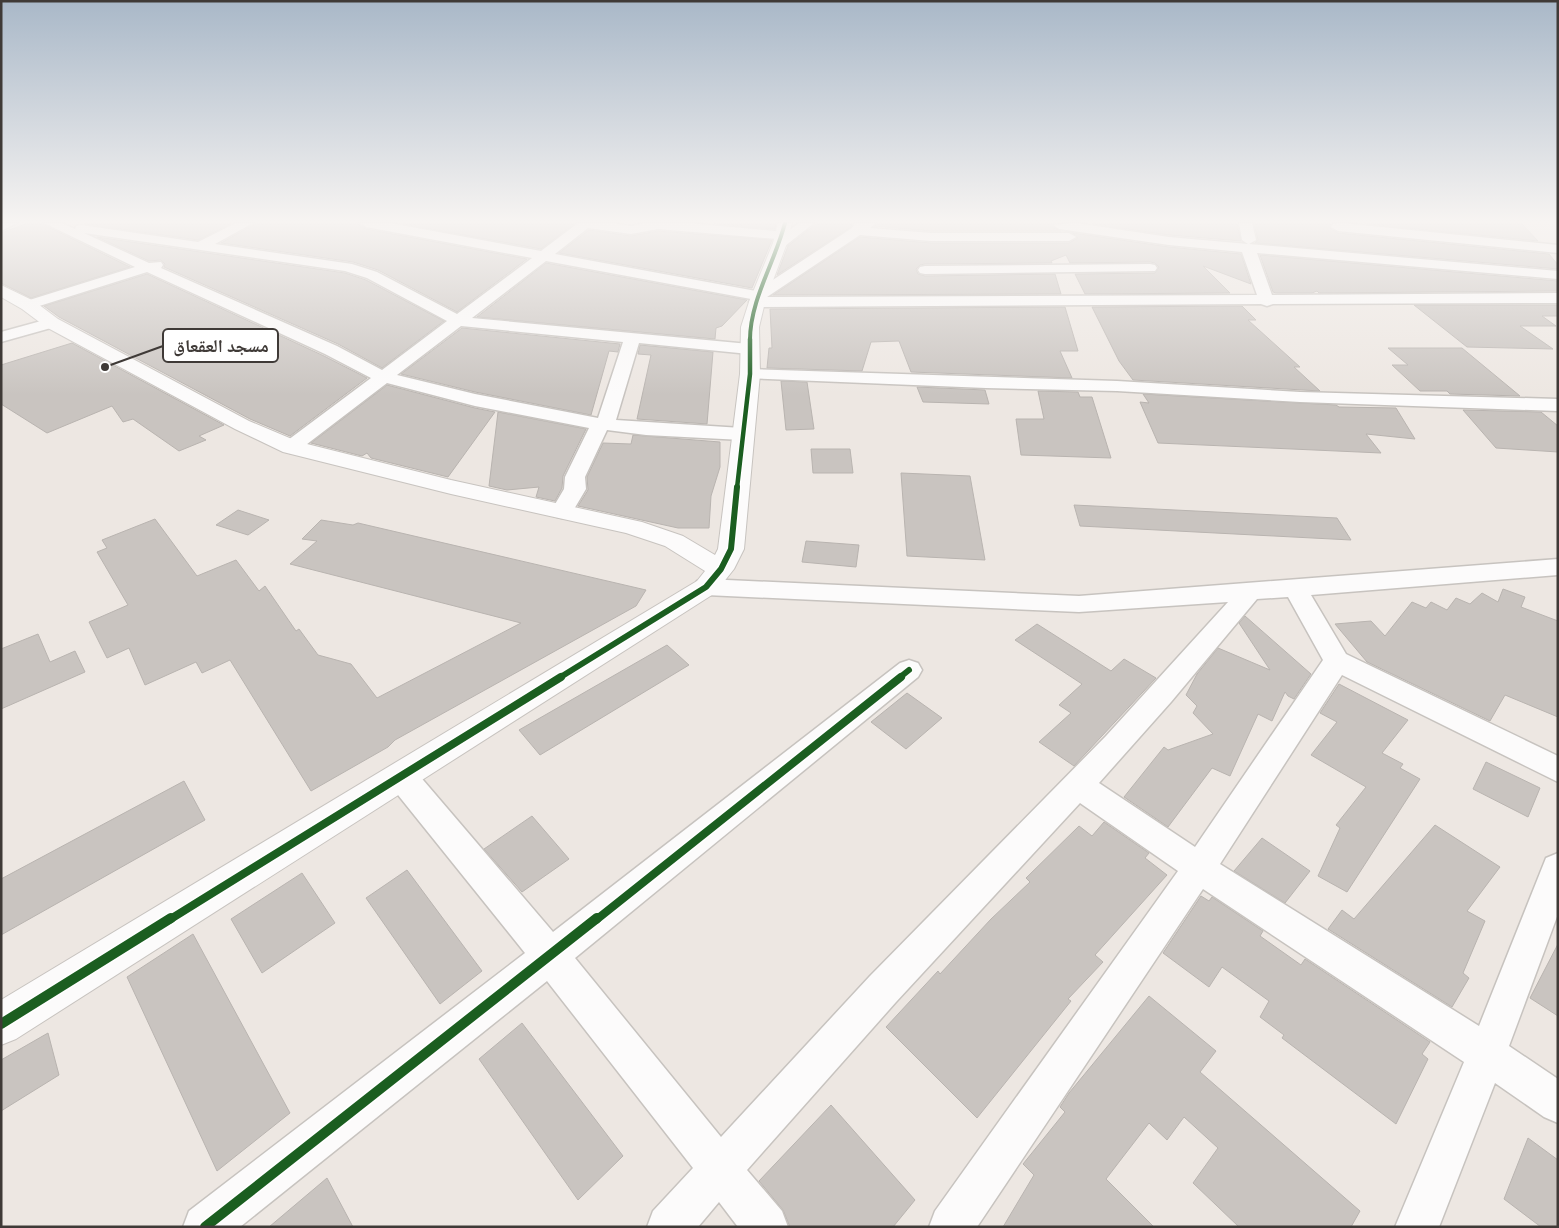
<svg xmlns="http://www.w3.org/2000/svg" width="1559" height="1228" font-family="Merriweather,'Noto Naskh Arabic',serif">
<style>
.building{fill:#c9c4c0;stroke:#b9b4b0}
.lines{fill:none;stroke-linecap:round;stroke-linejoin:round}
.minor-casing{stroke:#c7c3bf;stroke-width:3}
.tertiary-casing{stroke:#c7c3bf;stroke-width:2}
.minor{fill:#fcfbfb;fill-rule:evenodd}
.tertiary{fill:#fcfbfb;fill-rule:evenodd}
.cycleway-far4-casing{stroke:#fff;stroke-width:5.5}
.cycleway-far3-casing{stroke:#fff;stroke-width:7}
.cycleway-far2-casing{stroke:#fff;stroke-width:9}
.cycleway-far1-casing{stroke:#fff;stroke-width:11}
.cycleway-casing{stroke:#fff;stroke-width:13}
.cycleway-far4{stroke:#1b5e20;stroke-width:4}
.cycleway-far3{stroke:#1b5e20;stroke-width:4.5}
.cycleway-far2{stroke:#1b5e20;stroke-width:6}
.cycleway-far1{stroke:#1b5e20;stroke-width:8}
.cycleway{stroke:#1b5e20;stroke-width:10}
.leader{fill:none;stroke:#3f3a37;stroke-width:2}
.callout-dot{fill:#3f3a37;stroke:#fff;stroke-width:2}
.callout{fill:#fff;stroke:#3f3a37;stroke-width:2}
.callout-label{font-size:18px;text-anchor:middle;font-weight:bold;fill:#3f3a37}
</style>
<rect width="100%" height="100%" fill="#ede7e2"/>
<g class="building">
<polygon points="25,224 42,224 130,267 31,298 1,283 1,233"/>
<polygon points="84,224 231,224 198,240"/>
<polygon points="255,224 358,224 366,229 527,259 457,312 378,270 353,262 221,243"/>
<polygon points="403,224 574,224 541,249"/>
<polygon points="714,224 776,224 775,229"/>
<polygon points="816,224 853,224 851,227 777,275 788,246"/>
<polygon points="877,224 1052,224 1052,227 1061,231 931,231 874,226"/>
<polygon points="1092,224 1237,224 1241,241 1169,235"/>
<polygon points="1254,224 1331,224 1329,227 1338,233 1549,254 1558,265 1558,269 1255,243 1258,240"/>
<polygon points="1365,224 1522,224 1538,241"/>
<polygon points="589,230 631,236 658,231 772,240 752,288 559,253"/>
<polygon points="1073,233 1169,247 1241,254 1251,284 1203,266 1230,293 1085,294 1075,274 1155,273 1159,267 1155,263 1150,262 1070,263 1066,255 1051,261 1052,263 925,264 920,265 916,269 918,274 925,276 1055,274 1061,294 773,295 860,237 931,243 1069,243 1078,238"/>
<polygon points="97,237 345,273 366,280 444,321 382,368 338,344 164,267 165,264 161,260 149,261"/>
<polygon points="1260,255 1558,281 1558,291 1319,293 1317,291 1312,293 1276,293 1273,292"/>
<polygon points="546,263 747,300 722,326 716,328 715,339 477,317"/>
<polygon points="147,274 324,356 367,378 290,436 250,419 59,317 44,306"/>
<polygon points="1414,305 1558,305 1558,316 1542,316 1556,326 1520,326 1553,349 1467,347"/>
<polygon points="1242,306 1256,320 1248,320 1300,367 1294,367 1320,391 1133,380 1119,361 1092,307"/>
<polygon points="1065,307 1078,351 1060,351 1072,378 911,372 899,341 871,342 862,371 767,368 769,348 772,348 770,309"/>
<polygon points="462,328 620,344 618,352 609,351 591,415 475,392 401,374"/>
<polygon points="72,343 224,425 199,436 206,440 179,451 133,419 123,422 112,406 47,433 1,404 1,365"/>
<polygon points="640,345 713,352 707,424 637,419 651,355 638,354"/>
<polygon points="1388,348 1462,348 1520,396 1450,394 1447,391 1420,391 1392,365 1408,365"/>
<polygon points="781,381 807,382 814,429 786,430"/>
<polygon points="387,385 475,408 495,412 448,477 371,458 367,453 362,456 311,443"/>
<polygon points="917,387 985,390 989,404 923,402"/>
<polygon points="1038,391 1078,392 1080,397 1092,397 1111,458 1021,455 1016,419 1044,419"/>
<polygon points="1143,394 1336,405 1339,407 1396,408 1415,439 1366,434 1381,453 1158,443 1140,402 1149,403"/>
<polygon points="1463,410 1541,412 1558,426 1558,452 1496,448"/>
<polygon points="498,412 586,429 563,476 562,488 555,501 536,497 539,487 507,490 489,486"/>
<polygon points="633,435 720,442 720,467 711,496 709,528 678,528 578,506 588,490 587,477 603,443 631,444"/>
<polygon points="811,449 850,449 853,473 813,473"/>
<polygon points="901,473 970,476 985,560 907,556"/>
<polygon points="1074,505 1337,518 1351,540 1080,526"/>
<polygon points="238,510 269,520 248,535 216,525"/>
<polygon points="155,519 197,576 236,560 259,591 265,586 296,631 299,629 318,655 351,664 377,698 521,623 290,564 317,541 302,539 321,520 353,525 358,523 646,590 636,606 395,740 388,747 311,791 230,660 202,673 196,662 145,685 129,648 107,658 89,622 128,605 97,552 107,548 102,540"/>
<polygon points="806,541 859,545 856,567 802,562"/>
<polygon points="1503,589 1525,597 1521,607 1558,621 1558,717 1505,695 1490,721 1367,662 1335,624 1371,621 1385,636 1412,602 1426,608 1431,602 1447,610 1456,598 1470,604 1482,593 1498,602"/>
<polygon points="1245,616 1311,674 1294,699 1288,696 1285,692 1272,721 1258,714 1230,776 1212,768 1168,827 1124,797 1164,747 1168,750 1213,734 1193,713 1197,706 1186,695 1197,674 1218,648 1270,670 1239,623"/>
<polygon points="1037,624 1111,671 1124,659 1156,678 1074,766 1039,742 1071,713 1059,705 1082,684 1015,640"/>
<polygon points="38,634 50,662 75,651 85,672 1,709 1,649"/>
<polygon points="667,645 689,665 540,755 519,730"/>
<polygon points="1339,684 1408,720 1382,753 1403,764 1400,768 1420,779 1347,892 1318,876 1340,828 1336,825 1366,787 1311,755 1337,722 1320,713"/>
<polygon points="907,693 942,718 906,749 871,722"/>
<polygon points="1486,762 1540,788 1528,817 1473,789"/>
<polygon points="184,781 205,820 1,935 1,879"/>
<polygon points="532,816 569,859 522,892 484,849"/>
<polygon points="1104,822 1149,853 1145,858 1167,875 1095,955 1103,962 1068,999 1071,1001 977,1118 886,1027 938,971 940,974 991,919 1030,882 1026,878 1079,826 1092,836"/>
<polygon points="1435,825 1500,867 1467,911 1485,921 1463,973 1469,978 1452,1007 1328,929 1342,910 1354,919"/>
<polygon points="1262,838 1310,871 1285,903 1234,871"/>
<polygon points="407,870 482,971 440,1004 366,898"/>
<polygon points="302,873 335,923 262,973 231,919"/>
<polygon points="1201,896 1209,901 1212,897 1263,931 1260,936 1301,965 1305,959 1430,1042 1422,1054 1428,1059 1396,1124 1282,1038 1284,1035 1260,1017 1269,1001 1222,967 1209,987 1163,953"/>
<polygon points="193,934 290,1113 217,1171 127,977"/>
<polygon points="1558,944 1558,1016 1530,998"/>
<polygon points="1149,996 1216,1051 1200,1072 1360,1211 1351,1227 1239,1227 1193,1183 1218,1148 1184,1117 1167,1140 1149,1123 1106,1179 1154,1227 1003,1227 1034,1175 1023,1164 1065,1112 1060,1107 1069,1093"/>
<polygon points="522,1023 623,1156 578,1200 479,1059"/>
<polygon points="48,1033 59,1075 1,1111 1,1060"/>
<polygon points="831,1105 915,1200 893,1227 790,1227 783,1210 759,1181"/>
<polygon points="1528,1138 1558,1160 1558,1227 1541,1227 1504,1199"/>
<polygon points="327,1178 353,1227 269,1227"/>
</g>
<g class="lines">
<g class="minor-casing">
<g id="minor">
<polygon points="1,223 17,223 1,231"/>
<path d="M 44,223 L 62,223 L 75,229 L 76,226 L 81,225 L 198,242 L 236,223 L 253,223 L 215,244 L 352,264 L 377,272 L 457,314 L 532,258 L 366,227 L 360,223 L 390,223 L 541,251 L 578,223 L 612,223 L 631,226 L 645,223 L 688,223 L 787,232 L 799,223 L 814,223 L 785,246 L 780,247 L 773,243 L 777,239 L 658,229 L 631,234 L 588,228 L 555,254 L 756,291 L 852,228 L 855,223 L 875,223 L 870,228 L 931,233 L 1069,233 L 1076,237 L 1069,241 L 931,241 L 860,235 L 767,297 L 1257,295 L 1242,252 L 1169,245 L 1059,229 L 1053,225 L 1076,223 L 1169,237 L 1248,244 L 1242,240 L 1239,223 L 1252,223 L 1256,240 L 1249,244 L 1558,271 L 1558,279 L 1257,253 L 1272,295 L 1558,293 L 1558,303 L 1273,304 L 1267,306 L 1261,304 L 757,307 L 752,305 L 749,302 L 751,299 L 546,261 L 472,318 L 749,344 L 755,345 L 757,349 L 755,353 L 749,354 L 639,343 L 616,420 L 742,428 L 749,430 L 752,434 L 749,438 L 742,440 L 646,435 L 607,430 L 585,477 L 586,489 L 570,516 L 562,518 L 554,516 L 551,511 L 564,489 L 565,477 L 589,428 L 475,406 L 387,383 L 298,451 L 291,453 L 284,451 L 281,447 L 284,443 L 371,378 L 325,354 L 147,272 L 33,308 L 23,308 L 20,305 L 23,302 L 135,267 ZM 84,233 L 345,271 L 367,278 L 447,321 L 382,370 L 337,346 L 161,268 L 163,265 L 161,262 L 149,263 ZM 461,326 L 623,342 L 598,418 L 475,394 L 397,375 Z"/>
<polygon points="1342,223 1558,245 1558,253 1338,231 1331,227 1333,224"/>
<polygon points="1150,264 1155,265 1157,268 1155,271 925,274 920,273 918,270 920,267 925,266"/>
<polygon points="52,318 58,320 60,323 58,326 1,342 1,332"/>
<polygon points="750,369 1117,381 1300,392 1558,399 1558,411 1300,402 1117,391 986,388 744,378 741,374 744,370"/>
<path d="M 1558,559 L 1558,575 L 1311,595 L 1346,654 L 1558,756 L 1558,782 L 1342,675 L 1220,864 L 1479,1026 L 1542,868 L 1546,858 L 1558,853 L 1558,914 L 1509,1046 L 1558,1079 L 1558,1123 L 1544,1117 L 1495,1083 L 1439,1227 L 1395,1227 L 1464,1062 L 1203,889 L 977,1227 L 929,1227 L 935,1211 L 1178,871 L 1080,803 L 896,1002 L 747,1170 L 782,1211 L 788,1227 L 738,1227 L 719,1202 L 698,1227 L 647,1227 L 653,1211 L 693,1168 L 547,981 L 240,1227 L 183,1227 L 189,1211 L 525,953 L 390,785 L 386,776 L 390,767 L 401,764 L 412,767 L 553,932 L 900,663 L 909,660 L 918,663 L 922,670 L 918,677 L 575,958 L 721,1137 L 870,976 L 1106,736 L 1228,602 L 1079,612 L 706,595 L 697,593 L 694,587 L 697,581 L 706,579 L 1079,596 ZM 1288,597 L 1323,660 L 1195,847 L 1099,783 L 1171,702 L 1257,599 Z"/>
</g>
</g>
<g class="tertiary-casing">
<polygon id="tertiary" points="778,223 792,223 787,243 765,302 759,327 760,374 744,549 734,569 715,593 16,1039 1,1045 1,1000 697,581 705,571 665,546 626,533 451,494 283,452 235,429 46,327 22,309 1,297 1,285 34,301 58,319 249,421 299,442 451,480 642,522 683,536 715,555 718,549 740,374 741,327 749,302 773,243"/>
</g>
<use href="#minor" class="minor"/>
<use href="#tertiary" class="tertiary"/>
<g class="cycleway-far4-casing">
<path id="cycleway-far4" d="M 750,340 C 750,300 775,262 785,223"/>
</g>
<g class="cycleway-far3-casing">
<polyline id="cycleway-far3" points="737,488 750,374 750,339"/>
</g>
<g class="cycleway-far2-casing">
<g id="cycleway-far2">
<polyline points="559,678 706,587 721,569 731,549 737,487"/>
<polyline points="899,678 909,670"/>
</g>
</g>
<g class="cycleway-far1-casing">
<g id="cycleway-far1">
<polyline points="169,920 561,677"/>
<polyline points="596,920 901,677"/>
</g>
</g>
<g class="cycleway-casing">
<g id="cycleway">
<polyline points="1,1024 171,918"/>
<polyline points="205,1227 597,918"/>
</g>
</g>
<use href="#cycleway-far4" class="cycleway-far4"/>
<use href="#cycleway-far3" class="cycleway-far3"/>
<use href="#cycleway-far2" class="cycleway-far2"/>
<use href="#cycleway-far1" class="cycleway-far1"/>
<use href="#cycleway" class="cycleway"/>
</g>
<linearGradient id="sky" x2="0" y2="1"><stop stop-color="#a9b8c8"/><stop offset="0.56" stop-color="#f7f4f2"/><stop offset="1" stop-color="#f7f4f2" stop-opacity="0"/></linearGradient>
<rect width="1559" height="395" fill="url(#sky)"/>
<path class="leader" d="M105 367L163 346"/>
<circle class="callout-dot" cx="105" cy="367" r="5"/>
<rect class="callout" x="163" y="329" width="115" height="33" rx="5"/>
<g class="callout-label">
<text x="221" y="352">مسجد العقعاق</text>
</g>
<rect width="1559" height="1228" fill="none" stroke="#3f3a37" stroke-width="5"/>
</svg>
